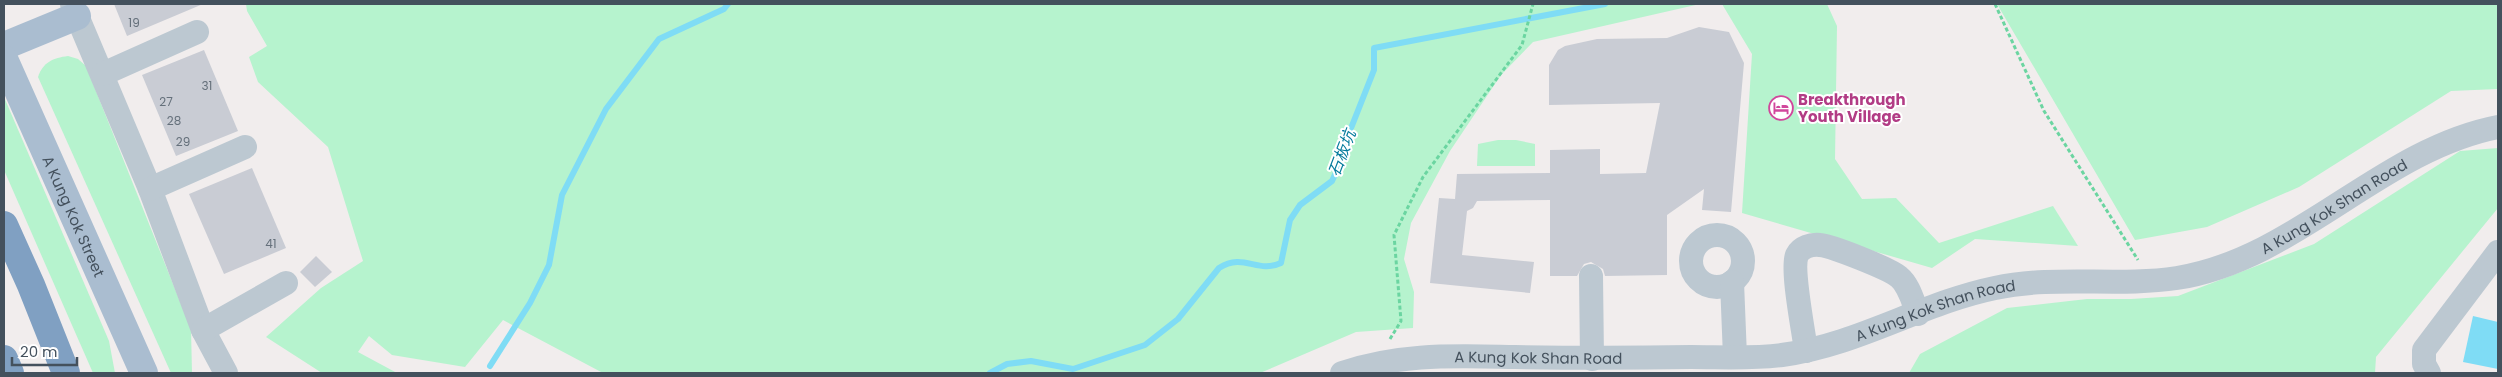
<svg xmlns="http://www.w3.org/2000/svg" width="2502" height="377" font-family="Poppins,'Noto Sans TC',sans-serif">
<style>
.green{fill:#b6f3ce}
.water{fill:#7fdcf5}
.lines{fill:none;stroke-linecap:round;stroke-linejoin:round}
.stream{stroke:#7fdcf5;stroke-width:6}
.building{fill:#c9ccd4}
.path{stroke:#6bd5a1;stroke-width:3;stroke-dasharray:4 2.5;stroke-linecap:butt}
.minor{stroke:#bcc8d1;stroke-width:24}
.major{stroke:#aabdd0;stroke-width:28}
.highway{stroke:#80a0c2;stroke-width:28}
.labels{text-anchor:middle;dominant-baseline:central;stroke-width:4;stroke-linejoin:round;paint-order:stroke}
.number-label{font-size:12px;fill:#65707b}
.hotel-label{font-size:15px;font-weight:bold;fill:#b23c85;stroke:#fff;text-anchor:start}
.street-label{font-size:15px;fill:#44515d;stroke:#fff}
.water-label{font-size:16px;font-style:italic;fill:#037a9c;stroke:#fff}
</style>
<rect width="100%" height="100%" fill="#f1eded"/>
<g class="green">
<polygon points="246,4 1700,4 1533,42 1501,75 1450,151 1411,223 1404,259 1414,292 1413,328 1356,332 1260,373 603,373 503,320 465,367 392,355 369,336 358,352 397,373 322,373 266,337 321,288 363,261 328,147 258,82 249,57 267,46 247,11"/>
<polygon points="1722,4 1827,4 1837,26 1835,159 1862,199 1896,198 1939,243 2053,206 2078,246 1975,239 1932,268 1742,213 1752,54"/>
<polygon points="1997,4 2498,4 2498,89 2451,91 2299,187 2207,227 2135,240"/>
<path d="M 68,56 L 78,59 L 86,66 L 191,329 L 192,373 L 171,373 L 38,77 C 43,62 53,58 68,56 Z"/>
<polygon points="4,97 109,341 115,373 93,373 4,170"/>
<polygon points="1498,140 1516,140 1535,144 1535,166 1477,166 1478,144"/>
<polygon points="2498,148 2498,208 2376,357 2375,373 1909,373 1920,354 2007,308 2087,299 2131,299 2178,296 2314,244 2460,151"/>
</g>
<polygon class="water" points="2473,316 2498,322 2498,369 2463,362"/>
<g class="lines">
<g class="stream">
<polyline points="490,366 530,303 549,265 562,195 606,109 659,39 724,9 728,4"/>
<path d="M 990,373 L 1007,364 L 1031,361 L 1073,369 L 1145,345 L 1178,319 L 1219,268 C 1244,252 1257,274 1281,263 L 1290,220 L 1300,205 L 1332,181 L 1339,166 L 1342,151 L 1374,70 L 1374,48 L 1605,4"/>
</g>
</g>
<g class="building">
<polygon points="114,4 203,4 127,36"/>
<polygon points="1699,27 1729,32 1744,63 1731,212 1702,210 1704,189 1667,215 1667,275 1605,276 1603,269 1591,262 1584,264 1577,276 1550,276 1550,200 1477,201 1473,208 1467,211 1462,255 1534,262 1530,293 1430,283 1439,198 1455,199 1457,174 1550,173 1550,150 1600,149 1600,174 1646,173 1660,103 1549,105 1549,65 1558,50 1565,46 1597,39 1667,38"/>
<polygon points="204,50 238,131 176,156 142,75"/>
<polygon points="252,168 286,248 224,274 189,194"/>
<polygon points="316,256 332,272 315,287 300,272"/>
</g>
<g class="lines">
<g class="path">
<polyline points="1995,4 2044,111 2138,260"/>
<polyline points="1390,339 1401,321 1394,235 1423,177 1522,45 1533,4"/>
</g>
<g class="minor">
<polyline points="72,4 150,189 203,330 226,373"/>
<polyline points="103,74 197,32"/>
<polyline points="150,189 245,147"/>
<circle cx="1717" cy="261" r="26"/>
<polyline points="1591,276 1592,359"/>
<polyline points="1732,282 1735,357"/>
<polyline points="203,330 286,283"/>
<path d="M 1806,351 C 1804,333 1791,269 1797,255 C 1801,247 1811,244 1820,245 C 1832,246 1890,269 1899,277 C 1909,285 1913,302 1918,314"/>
<path id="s1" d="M 1342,373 C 1401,353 1454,356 1515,357 C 1574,358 1633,358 1691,357 C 1721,357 1752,359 1782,355 C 1858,345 1922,303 1995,288 C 2056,275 2117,287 2177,278 C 2297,259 2380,150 2498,127"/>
<polyline points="2429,373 2424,364 2424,350 2498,252"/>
</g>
<g class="major">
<polyline points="4,46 77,16"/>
<path id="s2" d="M 4,59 L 144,373"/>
</g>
<g class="highway">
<polyline points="4,225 31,285 66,373"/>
<polyline points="4,359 10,373"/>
</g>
</g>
<defs>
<g id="hotel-ring" transform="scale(1.25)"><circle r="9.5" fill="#fff" stroke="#d1479c" stroke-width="1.5"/><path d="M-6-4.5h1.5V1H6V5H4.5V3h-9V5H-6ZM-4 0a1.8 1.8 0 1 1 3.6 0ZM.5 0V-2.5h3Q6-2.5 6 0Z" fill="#d1479c"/></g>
</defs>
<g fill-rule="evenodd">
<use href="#hotel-ring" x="1781" y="108"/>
</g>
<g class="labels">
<g class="number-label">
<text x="134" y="22">19</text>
<text x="207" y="85">31</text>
<text x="166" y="101">27</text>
<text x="174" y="120">28</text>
<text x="183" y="141">29</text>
<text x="271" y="243">41</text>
</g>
<g class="hotel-label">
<text x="1798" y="99">Breakthrough<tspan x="1798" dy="17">Youth Village</tspan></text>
</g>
<g class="street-label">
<text stroke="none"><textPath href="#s1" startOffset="1022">A Kung Kok Shan Road</textPath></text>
<text stroke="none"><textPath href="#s2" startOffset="172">A Kung Kok Street</textPath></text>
<text stroke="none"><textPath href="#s1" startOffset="602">A Kung Kok Shan Road</textPath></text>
<text stroke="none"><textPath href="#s1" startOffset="198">A Kung Kok Shan Road</textPath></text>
</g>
<g class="water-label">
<text transform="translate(1342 153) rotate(-69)">石板坑</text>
</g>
</g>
<rect width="2502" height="377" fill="none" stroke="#44515d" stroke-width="10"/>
<path d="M12 357v8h65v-8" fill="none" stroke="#44515d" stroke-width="2.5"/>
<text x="20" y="357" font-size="15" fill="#44515d" stroke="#ffffff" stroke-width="4" paint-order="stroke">20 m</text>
</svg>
